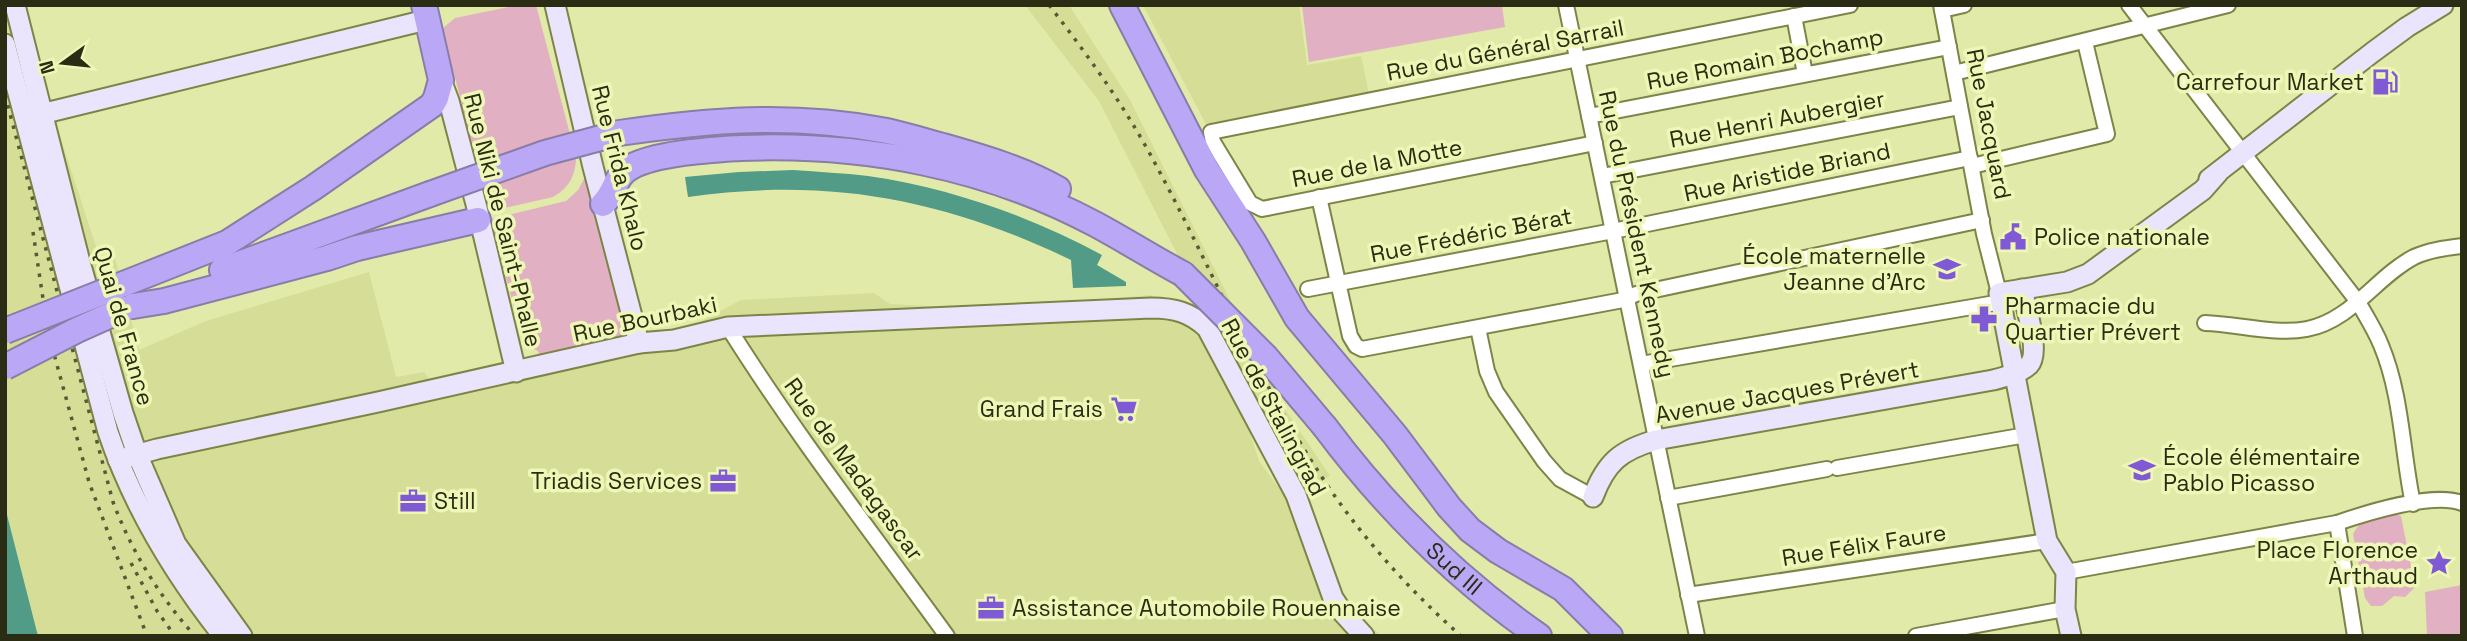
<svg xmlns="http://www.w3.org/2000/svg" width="2467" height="641" font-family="'Space Grotesk',sans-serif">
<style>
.built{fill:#d5dd96}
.green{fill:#e1b0c2}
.water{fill:#519b87}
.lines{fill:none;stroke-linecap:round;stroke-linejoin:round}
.street-casing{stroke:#7e8447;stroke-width:18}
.secondary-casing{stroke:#7e8447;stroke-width:23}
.highway-casing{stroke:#887da7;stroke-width:28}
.street{stroke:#fff;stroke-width:14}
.secondary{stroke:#eae5fd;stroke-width:19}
.highway{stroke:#baa8f7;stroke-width:24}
.rail{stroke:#565a37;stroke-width:3.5;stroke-dasharray:3.5 7;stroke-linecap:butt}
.highway-bridge-casing{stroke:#887da7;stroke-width:28;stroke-linecap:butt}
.highway-bridge{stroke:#baa8f7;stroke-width:24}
.labels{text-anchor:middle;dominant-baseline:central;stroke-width:7;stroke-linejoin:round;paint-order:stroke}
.street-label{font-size:23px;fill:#2a2c13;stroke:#eef7b6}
.poi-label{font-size:23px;fill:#2a2c13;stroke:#eef7b6;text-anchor:end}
</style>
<rect width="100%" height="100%" fill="#e1eaa9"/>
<g class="built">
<polygon points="5,5 23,5 49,102 101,262 115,258 139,350 206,321 369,272 396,377 424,372 433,384 692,326 741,300 874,293 890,304 986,309 1151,295 1186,313 1217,334 1259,461 1319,543 1341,595 1360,618 1382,636 38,636 5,507"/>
<polygon points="1025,5 1069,5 1130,100 1283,406 1330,476 1305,489 1271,427 1244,372 1198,295 1099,101"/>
<polygon points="1143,5 1299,5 1307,65 1361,56 1369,94 1206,124"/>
</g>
<g class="green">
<path d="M 518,5 L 536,5 L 576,157 C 576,175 569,188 553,197 L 483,213 L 456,106 L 462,104 L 442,29 L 455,18 Z"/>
<polygon points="1302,5 1502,5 1505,27 1309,62"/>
<polygon points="590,177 628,326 626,331 617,339 540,356 538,351 526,346 522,339 491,219 566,201 578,190 584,179"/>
<polygon points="2392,513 2401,516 2415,587 2405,597 2394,596 2382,606 2371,606 2365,598 2353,534 2361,521"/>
<polygon points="2462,585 2462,636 2427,636 2425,592"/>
</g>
<g class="water">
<path d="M 793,170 C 818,172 844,173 868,176 C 951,188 1029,216 1102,255 L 1097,265 L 1126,282 L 1126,286 L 1073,288 L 1071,260 C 944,199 828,177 688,197 L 685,177 L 739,172 Z"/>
<polygon points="5,507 38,636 5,636"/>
</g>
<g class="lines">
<g class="street-casing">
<g id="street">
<polyline points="1566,5 1697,636"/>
<polyline points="1941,5 1984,234 1999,293"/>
<path d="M 2129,5 L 2358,302 C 2366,316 2375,330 2381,345 C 2402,395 2402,452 2413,504"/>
<polyline points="1942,10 1964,5"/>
<polyline points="1794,16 1805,74"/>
<polyline points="1954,73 2228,5"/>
<polyline points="1589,116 1949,47"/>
<polyline points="1595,143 1262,209 1250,203 1213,142 1211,132 1850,5"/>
<polyline points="1972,166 2107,134 2085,42"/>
<polyline points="1602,176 1960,107"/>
<polyline points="1319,197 1350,336 1356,346 1362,349 1623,300 1636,294 1982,220"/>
<polyline points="1308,289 1613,231 1970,158"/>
<path d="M 2205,323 C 2237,324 2276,335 2307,329 C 2352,320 2376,277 2414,257 C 2429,250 2446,248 2462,246"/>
<path d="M 728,327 C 795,434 873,534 947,636"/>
<polyline points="1478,328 1487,371 1496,392 1544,461 1560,479 1593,497"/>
<polyline points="1641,364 2001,302"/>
<polyline points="1837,468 2026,435"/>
<polyline points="1668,498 1827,469"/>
<polyline points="2337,523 2355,636"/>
<path d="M 2066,572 L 2337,523 C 2366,513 2433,492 2462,503"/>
<polyline points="1688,595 2047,541"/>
<polyline points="1916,636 2065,609"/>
</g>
</g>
<g class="secondary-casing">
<g id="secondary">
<polyline points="15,5 80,262 123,413 137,454 176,544 242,636"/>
<polyline points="555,5 593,167 639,343"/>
<path d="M 5,44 L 108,432 C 133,506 174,574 223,636"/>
<polyline points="441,80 449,101 477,208 516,372"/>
<polyline points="33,116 426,20"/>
<polyline points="2209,179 2373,52 2407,27 2443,5"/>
<path d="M 118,460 L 157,449 L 378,402 L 639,343 L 674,340 L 728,327 L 1151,308 C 1174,308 1190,312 1207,328 L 1296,495 L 1333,598 L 1343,613 L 1364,636"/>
<path d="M 1593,497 C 1606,462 1621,450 1656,440 L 1993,380 C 2005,377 2020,373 2029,365 C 2041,352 2025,305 2022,289"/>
<polyline points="2071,636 2065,609 2066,572 2047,541 1999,293 2067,282 2088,274 2203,190 2218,173"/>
</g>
</g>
<g class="highway-casing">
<g id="highway">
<polyline points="1122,5 1207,170 1253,241 1297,318 1395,435 1449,507 1470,530 1498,551 1563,589 1610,636"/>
<path d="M 619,133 C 709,120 790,113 881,130 C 901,133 922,141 943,146 C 982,157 1023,169 1058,189"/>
<path d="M 603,204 C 615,193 615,175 631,167 C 656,153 711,150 740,148 C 863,143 986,166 1095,224 C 1125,240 1153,258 1183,274"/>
<polyline points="222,270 430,194"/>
<polyline points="116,287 227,243 313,188 432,105 436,98 441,80 424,5"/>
<polyline points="133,306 164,301 327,258 357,248 478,220"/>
<path id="s1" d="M 1325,427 C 1384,506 1457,579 1539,636"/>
</g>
</g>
<use href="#street" class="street"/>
<use href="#secondary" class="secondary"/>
<use href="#highway" class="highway"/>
<g class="rail">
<path d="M 1049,5 C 1086,53 1121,101 1150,154 C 1207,258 1252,369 1316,468 C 1356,531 1406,587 1461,636"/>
<path d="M 5,95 L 113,502 C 132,552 159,596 195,636"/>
<polyline points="33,232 48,332 89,482 147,636"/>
<polyline points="131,563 157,611 175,636"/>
</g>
<g class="highway-bridge-casing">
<g id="highway-bridge">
<polyline points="430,194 545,153 619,133"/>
<polyline points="1183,274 1266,357 1325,427"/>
<polyline points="5,331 116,287"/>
<polyline points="5,367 77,330 124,309"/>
</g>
</g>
<use href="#highway-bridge" class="highway-bridge"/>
</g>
<defs>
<g id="fuel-bare" transform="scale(2.1)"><path d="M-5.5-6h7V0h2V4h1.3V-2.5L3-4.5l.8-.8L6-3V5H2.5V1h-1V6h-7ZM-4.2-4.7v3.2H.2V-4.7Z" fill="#805ad4" stroke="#eef7b6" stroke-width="2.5" paint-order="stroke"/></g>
<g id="civic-bare" transform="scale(2.1)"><path d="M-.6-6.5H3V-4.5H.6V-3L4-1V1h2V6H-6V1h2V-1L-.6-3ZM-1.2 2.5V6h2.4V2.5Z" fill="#805ad4" stroke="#eef7b6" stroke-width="2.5" paint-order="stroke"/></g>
<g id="school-bare" transform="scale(2.1)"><path d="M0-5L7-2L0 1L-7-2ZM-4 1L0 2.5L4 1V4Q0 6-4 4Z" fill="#805ad4" stroke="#eef7b6" stroke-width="2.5" paint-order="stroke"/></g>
<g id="pharmacy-bare" transform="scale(2.1)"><path d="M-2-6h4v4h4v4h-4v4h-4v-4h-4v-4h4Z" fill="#805ad4" stroke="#eef7b6" stroke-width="2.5" paint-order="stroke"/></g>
<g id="supermarket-bare" transform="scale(2.1)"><path d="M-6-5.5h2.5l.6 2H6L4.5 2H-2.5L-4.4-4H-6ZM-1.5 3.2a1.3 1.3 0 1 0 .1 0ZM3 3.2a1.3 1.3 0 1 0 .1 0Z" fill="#805ad4" stroke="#eef7b6" stroke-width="2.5" paint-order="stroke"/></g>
<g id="office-bare" transform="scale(2.1)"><path d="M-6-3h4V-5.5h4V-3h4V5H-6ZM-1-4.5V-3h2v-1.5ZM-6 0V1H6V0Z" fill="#805ad4" stroke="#eef7b6" stroke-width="2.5" paint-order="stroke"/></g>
<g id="sight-bare" transform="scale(2.1)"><path d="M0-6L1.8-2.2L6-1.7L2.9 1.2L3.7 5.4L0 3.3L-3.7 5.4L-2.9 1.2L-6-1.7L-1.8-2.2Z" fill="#805ad4" stroke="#eef7b6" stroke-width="2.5" paint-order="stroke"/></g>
</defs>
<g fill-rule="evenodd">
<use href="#fuel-bare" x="2385" y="82"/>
<use href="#civic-bare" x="2013" y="237"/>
<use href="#school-bare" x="1947" y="269"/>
<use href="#pharmacy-bare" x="1984" y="319"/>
<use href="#supermarket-bare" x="1124" y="409"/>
<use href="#school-bare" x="2142" y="470"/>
<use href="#office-bare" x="723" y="481"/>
<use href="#office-bare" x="413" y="501"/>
<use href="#sight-bare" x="2439" y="563"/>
<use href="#office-bare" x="991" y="608"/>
</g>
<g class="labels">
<g class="street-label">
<text transform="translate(1505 50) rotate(-11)">Rue du Général Sarrail</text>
<text transform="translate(1765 59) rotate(-11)">Rue Romain Bochamp</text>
<text transform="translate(1777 119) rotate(-11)">Rue Henri Aubergier</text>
<text transform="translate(1989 124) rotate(79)">Rue Jacquard</text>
<text transform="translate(1377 163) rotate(-11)">Rue de la Motte</text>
<text transform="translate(620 168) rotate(76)">Rue Frida Khalo</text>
<text transform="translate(1787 172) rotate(-12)">Rue Aristide Briand</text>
<text transform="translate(503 220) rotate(76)">Rue Niki de Saint-Phalle</text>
<text transform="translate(1637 234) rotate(78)">Rue du Président Kennedy</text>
<text transform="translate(1471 235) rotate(-11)">Rue Frédéric Bérat</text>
<text transform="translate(645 319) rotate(-12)">Rue Bourbaki</text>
<text transform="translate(124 326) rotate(74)">Quai de France</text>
<text transform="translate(1787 392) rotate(-10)">Avenue Jacques Prévert</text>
<text transform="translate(1274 407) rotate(62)">Rue de Stalingrad</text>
<text transform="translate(854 469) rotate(54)">Rue de Madagascar</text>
<text transform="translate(1864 545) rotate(-9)">Rue Félix Faure</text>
<text stroke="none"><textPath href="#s1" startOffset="192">Sud III</textPath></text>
</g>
<g class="poi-label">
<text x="2364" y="82">Carrefour Market</text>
<text x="2034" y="237" text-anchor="start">Police nationale</text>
<text x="1926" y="256">École maternelle<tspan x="1926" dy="26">Jeanne d'Arc</tspan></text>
<text x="2005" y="306" text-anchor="start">Pharmacie du<tspan x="2005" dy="26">Quartier Prévert</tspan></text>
<text x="1103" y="409">Grand Frais</text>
<text x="2163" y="457" text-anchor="start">École élémentaire<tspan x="2163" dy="26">Pablo Picasso</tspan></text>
<text x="702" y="481">Triadis Services</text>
<text x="434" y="501" text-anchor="start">Still</text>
<text x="2418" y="550">Place Florence<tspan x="2418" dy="26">Arthaud</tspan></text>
<text x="1012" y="608" text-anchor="start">Assistance Automobile Rouennaise</text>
</g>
</g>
<rect width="2467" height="641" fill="none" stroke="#2a2c13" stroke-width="14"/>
<g transform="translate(63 63) rotate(255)" stroke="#eef7b6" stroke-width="5" paint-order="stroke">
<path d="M0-5L12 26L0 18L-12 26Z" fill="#2a2c13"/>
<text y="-10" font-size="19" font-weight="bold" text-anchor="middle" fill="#2a2c13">N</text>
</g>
</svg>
